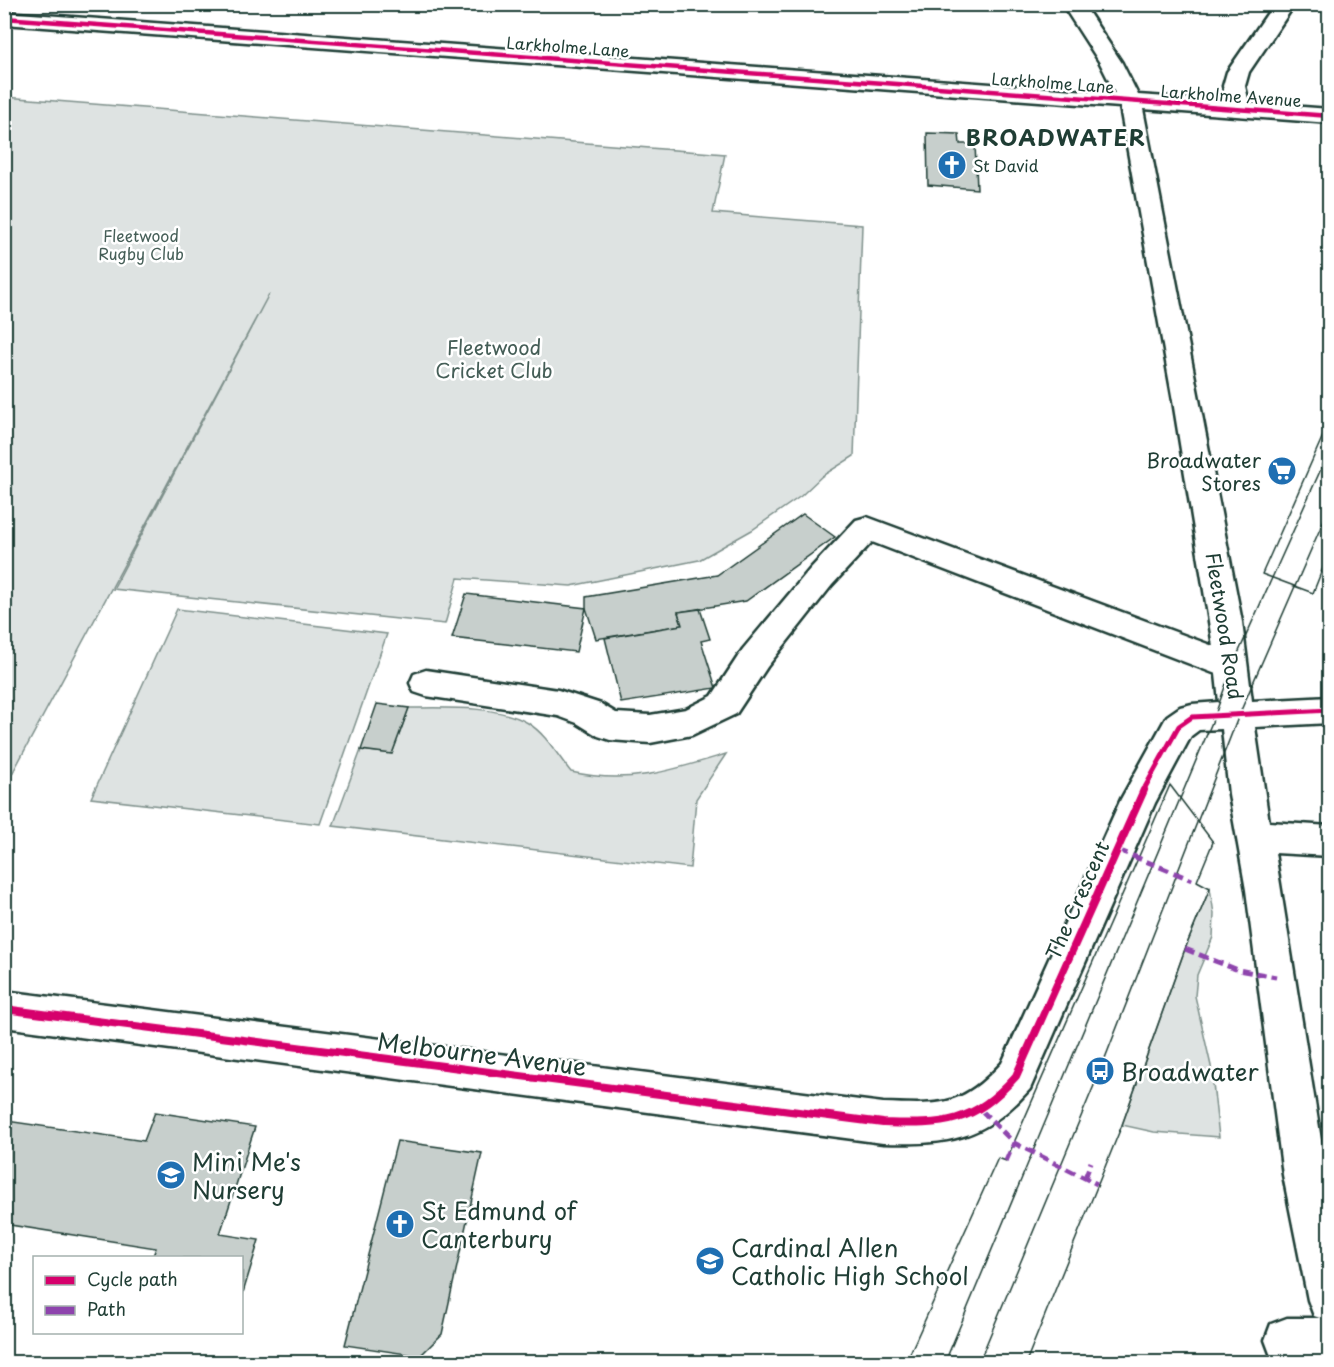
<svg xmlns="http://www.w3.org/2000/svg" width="1334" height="1367" font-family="'Playpen Sans',sans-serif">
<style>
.green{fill:#dee3e2;stroke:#7e908b;stroke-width:1.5}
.building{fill:#c7cfcc;stroke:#1f3d34;stroke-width:1.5}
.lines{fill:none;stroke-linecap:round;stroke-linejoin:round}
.minor-casing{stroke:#1f3d34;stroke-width:5}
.minor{fill:#fff;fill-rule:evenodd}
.tram{stroke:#1f3d34;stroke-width:1.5}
.quiet{stroke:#8e44ad;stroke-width:5;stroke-dasharray:10 5;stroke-linecap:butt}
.cycleway-far2-casing{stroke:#fff;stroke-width:8}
.cycleway-far1-casing{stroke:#fff;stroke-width:9}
.cycleway-casing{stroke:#fff;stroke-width:11}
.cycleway-far2{stroke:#d6006c;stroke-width:4.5}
.cycleway-far1{stroke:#d6006c;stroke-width:5}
.cycleway{stroke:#d6006c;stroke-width:8}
.labels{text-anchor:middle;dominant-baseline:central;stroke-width:5;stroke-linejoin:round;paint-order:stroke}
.far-street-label{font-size:16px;fill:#1f3d34;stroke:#fff}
.far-poi-label{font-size:16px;fill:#1f3d34;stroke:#fff;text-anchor:start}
.far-park-label{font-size:16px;fill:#455e57;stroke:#fff}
.park-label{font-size:20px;fill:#455e57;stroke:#fff}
.poi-label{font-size:20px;fill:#1f3d34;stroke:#fff;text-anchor:end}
.street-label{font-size:20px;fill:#1f3d34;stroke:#fff}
.far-district-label{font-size:22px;font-weight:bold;letter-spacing:1.5px;fill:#1f3d34;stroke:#fff}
.near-street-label{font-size:24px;fill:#1f3d34;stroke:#fff}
.near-poi-label{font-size:24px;fill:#1f3d34;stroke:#fff;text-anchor:start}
</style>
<rect width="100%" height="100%" fill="#fff"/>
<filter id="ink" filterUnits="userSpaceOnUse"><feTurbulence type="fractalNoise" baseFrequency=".0167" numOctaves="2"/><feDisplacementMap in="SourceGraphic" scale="12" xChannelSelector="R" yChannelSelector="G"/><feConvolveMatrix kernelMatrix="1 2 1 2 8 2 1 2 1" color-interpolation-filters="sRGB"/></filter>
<g filter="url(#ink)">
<g class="green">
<polygon points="5,97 725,154 713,213 862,225 854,456 822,476 801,496 752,530 699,560 571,586 458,578 445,624 113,589 269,294 5,787"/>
<polygon points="177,609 387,634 320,824 91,798"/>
<path d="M 409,708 C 442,708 499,705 528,723 C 547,735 557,755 571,772 C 629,785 670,771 726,754 L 696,799 L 690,868 L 333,826 L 361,750 L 392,754 Z"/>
<polygon points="1210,888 1214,914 1213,937 1197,975 1195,996 1211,1066 1219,1137 1154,1132 1122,1125 1185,949"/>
</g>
<g class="building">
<polygon points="927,133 959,134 960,144 975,144 977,189 928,185"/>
<polygon points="803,514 835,537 746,601 678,612 682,625 596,639 586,608 586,597 717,575"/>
<polygon points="466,594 586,608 576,652 452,638"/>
<polygon points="700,609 710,639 701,641 716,688 621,703 605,638 682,625 678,612"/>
<polygon points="377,704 409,708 392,754 361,750"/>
<polygon points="155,1112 255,1127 220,1234 259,1240 242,1296 242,1258 152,1258 156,1248 4,1224 4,1126 7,1121 144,1141"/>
<polygon points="397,1141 482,1153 442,1334 420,1356 345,1345"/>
</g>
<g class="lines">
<g class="minor-casing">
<path id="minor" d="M 1062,4 L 1083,4 L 1122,63 L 1138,95 L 1226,101 L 1223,86 L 1227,72 L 1274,4 L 1295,4 L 1249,72 L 1245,86 L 1249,103 L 1330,109 L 1330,123 L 1143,109 L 1242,622 L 1252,701 L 1330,697 L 1330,723 L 1255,727 L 1269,822 L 1330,826 L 1330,856 L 1275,853 L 1330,1196 L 1330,1362 L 1287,1362 L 1271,1356 L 1265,1340 L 1271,1324 L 1287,1318 L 1320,1318 L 1314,1316 L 1308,1300 L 1283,1175 L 1246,890 L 1229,794 L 1222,729 L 1199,730 L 1191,736 L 1155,803 L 1030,1089 C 985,1140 948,1145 883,1143 L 4,1027 L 4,991 L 883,1103 C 942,1105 960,1108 1002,1063 L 1121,799 L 1167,716 L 1180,707 L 1192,704 L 1219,702 L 1216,674 L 872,542 L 832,585 L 767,667 L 736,714 L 692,735 L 650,743 L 610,740 L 598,736 L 577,723 L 558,716 L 426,696 L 414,692 L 410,683 L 414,674 L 426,670 L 558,690 L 601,704 L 616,713 L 650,715 L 686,709 L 712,696 L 743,649 L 810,569 L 856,520 L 867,517 L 1213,646 L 1173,401 L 1120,107 L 4,24 L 4,12 L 1115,93 L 1100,63 Z"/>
</g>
<use href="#minor" class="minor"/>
<g class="tram">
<polyline points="1330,420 1262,574 1313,593 1330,550"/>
<polyline points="906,1362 998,1158 1006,1161 1170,785 1213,842 1197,881 1210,888 1185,949 1122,1125 1026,1362"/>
<polyline points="945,1362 1215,715 1232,667 1330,449"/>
<polyline points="979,1362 1100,1071 1239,715 1330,506"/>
</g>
<g class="quiet">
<polyline points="1118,850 1192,880"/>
<polyline points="1185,949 1238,970 1276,977"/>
<polyline points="981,1110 1014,1143 1097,1184"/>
<polyline points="1006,1161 1014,1143"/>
<polyline points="1085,1178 1091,1162"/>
</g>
<g class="cycleway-far2-casing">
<polyline id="cycleway-far2" points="4,18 1330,116"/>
</g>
<g class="cycleway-far1-casing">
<polyline id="cycleway-far1" points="1143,791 1179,726 1192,717 1330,710"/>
</g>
<g class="cycleway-casing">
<path id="cycleway" d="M 4,1009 L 883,1123 C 945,1125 973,1124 1016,1076 L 1144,790"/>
</g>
<use href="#cycleway-far2" class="cycleway-far2"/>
<use href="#cycleway-far1" class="cycleway-far1"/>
<use href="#cycleway" class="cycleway"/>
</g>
</g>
<defs>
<g id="church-disc" transform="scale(1.5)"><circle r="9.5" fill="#1f6fb2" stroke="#fff"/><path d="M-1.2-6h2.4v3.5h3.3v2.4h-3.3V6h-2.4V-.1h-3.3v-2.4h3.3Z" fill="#fff"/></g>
<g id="supermarket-disc" transform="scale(1.5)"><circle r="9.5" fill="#1f6fb2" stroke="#fff"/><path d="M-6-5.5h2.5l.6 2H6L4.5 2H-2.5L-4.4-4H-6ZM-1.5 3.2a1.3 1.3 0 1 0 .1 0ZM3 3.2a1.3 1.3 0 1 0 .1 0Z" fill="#fff"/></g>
<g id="bus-disc" transform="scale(1.5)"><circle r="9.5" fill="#1f6fb2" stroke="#fff"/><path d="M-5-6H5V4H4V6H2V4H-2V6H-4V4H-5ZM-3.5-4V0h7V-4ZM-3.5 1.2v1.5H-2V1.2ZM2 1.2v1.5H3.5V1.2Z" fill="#fff"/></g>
<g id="school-disc" transform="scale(1.5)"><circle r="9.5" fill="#1f6fb2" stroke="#fff"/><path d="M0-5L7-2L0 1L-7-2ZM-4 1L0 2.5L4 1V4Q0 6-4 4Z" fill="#fff"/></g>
</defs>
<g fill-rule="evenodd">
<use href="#church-disc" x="952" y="165"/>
<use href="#supermarket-disc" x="1282" y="471"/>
<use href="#bus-disc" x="1100" y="1071"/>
<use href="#school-disc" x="171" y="1175"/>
<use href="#church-disc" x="400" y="1224"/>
<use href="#school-disc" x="710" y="1261"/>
</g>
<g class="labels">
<g class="far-street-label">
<text transform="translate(568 46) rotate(4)">Larkholme Lane</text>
<text transform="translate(1053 82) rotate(4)">Larkholme Lane</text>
<text transform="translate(1231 95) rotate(4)">Larkholme Avenue</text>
</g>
<g class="far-poi-label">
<text x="973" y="165">St David</text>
</g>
<g class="far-park-label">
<text x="141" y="235">Fleetwood<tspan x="141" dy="18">Rugby Club</tspan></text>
</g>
<g class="park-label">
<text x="494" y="347">Fleetwood<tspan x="494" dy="23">Cricket Club</tspan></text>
</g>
<g class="poi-label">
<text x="1261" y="460">Broadwater<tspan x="1261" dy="23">Stores</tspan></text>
</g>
<g class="street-label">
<text transform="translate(1225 626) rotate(81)">Fleetwood Road</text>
<text transform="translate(1077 900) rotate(-66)">The Crescent</text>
</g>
<g class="far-district-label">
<text x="1056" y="136">BROADWATER</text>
</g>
<g class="near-street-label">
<text transform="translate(482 1053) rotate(7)">Melbourne Avenue</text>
</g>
<g class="near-poi-label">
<text x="1121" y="1071">Broadwater</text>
<text x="192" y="1161">Mini Me's<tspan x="192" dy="28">Nursery</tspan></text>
<text x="421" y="1210">St Edmund of<tspan x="421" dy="28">Canterbury</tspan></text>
<text x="731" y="1247">Cardinal Allen<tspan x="731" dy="28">Catholic High School</tspan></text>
</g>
</g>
<rect width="1334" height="1367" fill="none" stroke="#fff" stroke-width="24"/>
<rect x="12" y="12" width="1310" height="1343" fill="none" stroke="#1f3d34" stroke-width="2" filter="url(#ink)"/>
<rect x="33" y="1256" width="210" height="78" fill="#ffffff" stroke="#a5b1ae" stroke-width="1.5"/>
<rect x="45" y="1276" width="30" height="9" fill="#d6006c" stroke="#a5b1ae" stroke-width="1.5"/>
<text x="87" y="1286" font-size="18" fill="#1f3d34">Cycle path</text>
<rect x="45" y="1306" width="30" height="9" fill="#8e44ad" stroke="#a5b1ae" stroke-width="1.5"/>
<text x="87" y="1316" font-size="18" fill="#1f3d34">Path</text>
</svg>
